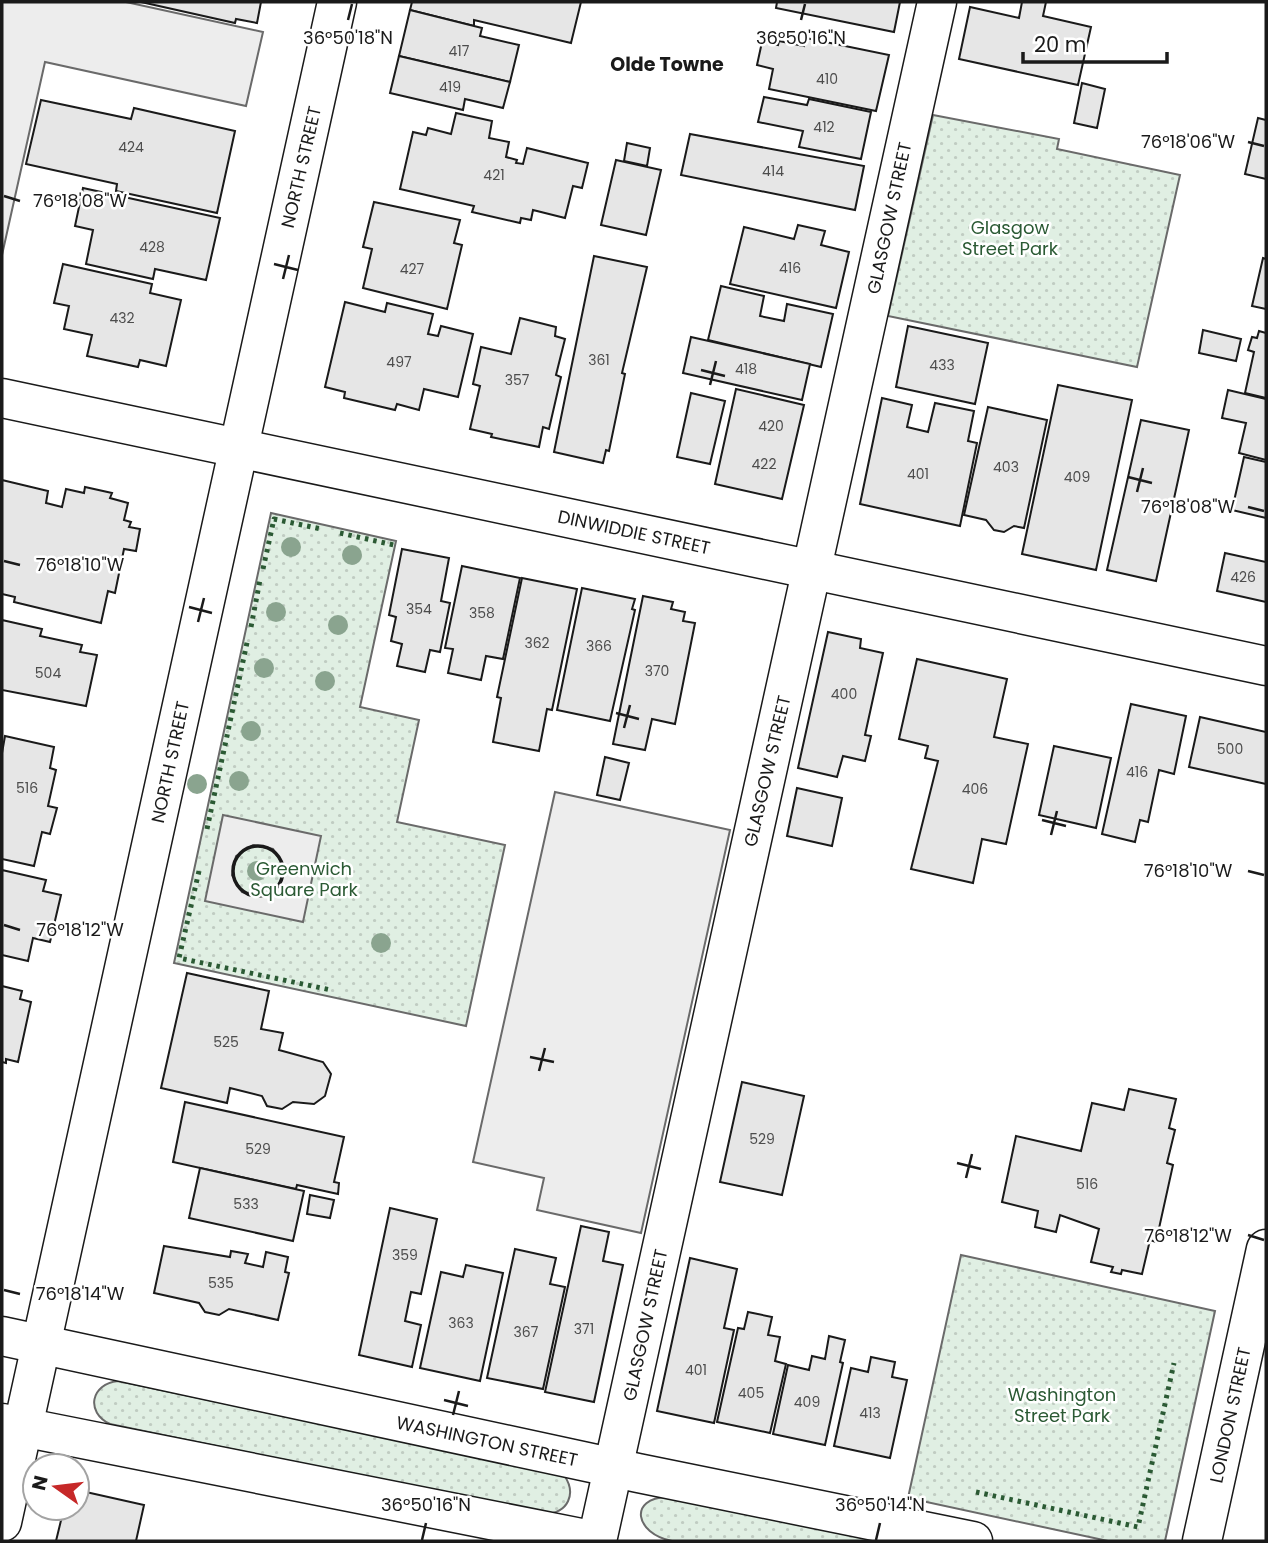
<svg xmlns="http://www.w3.org/2000/svg" width="1268" height="1543" font-family="Poppins,sans-serif">
<style>
.park{fill:url(#park-dots);stroke:#6a6a6a;stroke-width:2}
.parking{fill:#ededed;stroke:#6a6a6a;stroke-width:2;fill-rule:evenodd}
.building{fill:#e6e6e6;stroke:#1a1a1a;stroke-width:2}
.lines{fill:none;stroke-linecap:round;stroke-linejoin:round}
.street-casing{stroke:#1a1a1a;stroke-width:41}
.secondary-casing{stroke:#1a1a1a;stroke-width:41}
.street{stroke:#fff;stroke-width:38}
.secondary{stroke:#fff;stroke-width:38}
.hedge{stroke:#2b5a34;stroke-width:5;stroke-dasharray:3.5 5;stroke-linecap:butt}
.wall{stroke:#1a1a1a;stroke-width:3.5}
.tree{fill:#8aa48f}
.ticks{fill:none;stroke:#1a1a1a;stroke-width:2.5}
.labels{text-anchor:middle;dominant-baseline:central;stroke-width:5;stroke-linejoin:round;paint-order:stroke}
.number-label{font-size:14px;fill:#4d4d4d}
.street-label{font-size:18px;fill:#1a1a1a;stroke:#fff}
.park-label{font-size:18px;fill:#2b5a34;stroke:#fff}
.neighbourhood-label{font-size:19px;font-weight:bold;fill:#1a1a1a;stroke:#fff}
.ticks-label{font-size:18px;text-anchor:middle;fill:#1a1a1a;stroke:#fff;stroke-width:5;stroke-linejoin:round;paint-order:stroke}
</style>
<defs>
<pattern id="park-dots" width="8" height="8" patternUnits="userSpaceOnUse" patternTransform="scale(1.75)"><rect width="8" height="8" fill="#e0efe3"/><path d="M2 2h.1M6 6h.1" fill="none" stroke="#c0ccc2" stroke-width="1.8" stroke-linecap="round"/></pattern>
</defs>
<rect width="100%" height="100%" fill="#fff"/>
<g class="park">
<polygon points="933,115 1059,139 1057,149 1180,175 1137,367 888,316"/>
<polygon points="271,513 396,541 360,707 419,720 397,822 505,845 466,1026 174,963"/>
<polygon points="961,1255 1215,1311 1165,1541 1108,1541 908,1498"/>
<path d="M 118,1381 L 564,1475 C 577,1494 568,1513 545,1514 L 110,1424 C 85,1412 91,1384 118,1381 Z"/>
<path d="M 667,1497 L 881,1541 L 672,1541 C 634,1533 629,1498 667,1497 Z"/>
</g>
<g class="parking">
<polygon points="2,2 126,2 263,32 246,106 45,62 2,255"/>
<polygon points="555,792 730,830 641,1233 537,1210 544,1178 473,1162"/>
<path d="M 223,815 L 321,836 L 303,922 L 205,901 ZM 253,845 L 273,849 L 284,866 L 279,886 L 262,896 L 242,892 L 232,875 L 236,856 Z"/>
</g>
<g class="building">
<polygon points="141,2 261,2 257,23 236,19 235,23"/>
<polygon points="412,2 581,2 571,43 474,20 474,26 410,10"/>
<polygon points="777,2 900,2 894,32 776,8"/>
<polygon points="1022,2 1046,2 1043,16 1091,27 1078,85 959,59 970,7 1019,18"/>
<polygon points="410,10 482,28 480,36 519,45 510,82 399,56"/>
<polygon points="806,38 889,55 876,111 769,89 773,69 757,65 762,42 778,45 779,41 804,46"/>
<polygon points="399,56 510,82 503,108 465,99 463,110 390,93"/>
<polygon points="1082,83 1105,89 1097,128 1074,123"/>
<polygon points="764,97 807,105 809,99 871,112 861,159 799,147 803,131 758,122"/>
<polygon points="41,100 131,119 134,108 235,131 217,213 116,191 117,184 26,164"/>
<polygon points="456,113 492,121 489,138 509,142 506,157 517,160 516,163 523,164 527,148 588,163 582,188 573,186 565,218 533,210 531,220 521,218 520,223 472,212 474,206 400,189 413,132 426,135 428,128 451,134"/>
<polygon points="1258,118 1266,120 1266,179 1245,174"/>
<polygon points="690,134 864,166 855,210 681,175"/>
<polygon points="627,143 650,148 647,166 624,161"/>
<polygon points="616,160 661,170 646,235 601,225"/>
<polygon points="83,188 220,218 206,280 155,269 153,279 86,264 93,230 75,226"/>
<polygon points="374,202 460,220 454,243 462,245 447,309 363,288 372,249 363,247"/>
<polygon points="798,225 825,231 821,245 849,252 836,308 730,284 744,227 794,239"/>
<polygon points="594,256 647,267 622,373 625,374 609,451 606,450 603,463 554,452"/>
<polygon points="1263,258 1266,259 1266,309 1252,306"/>
<polygon points="63,264 152,284 150,293 181,300 166,366 140,360 138,367 87,356 92,335 64,329 69,306 54,303"/>
<polygon points="721,286 764,296 760,316 784,321 787,304 833,314 821,367 708,340"/>
<polygon points="345,302 385,312 387,303 433,314 428,334 438,336 441,326 473,334 458,397 424,389 419,410 397,404 395,410 344,398 345,392 325,387"/>
<polygon points="520,318 556,327 555,336 565,339 556,375 561,377 549,429 543,427 539,447 491,437 492,434 470,429 480,386 473,384 481,347 511,354"/>
<polygon points="908,326 988,343 975,404 896,387"/>
<polygon points="1203,330 1241,339 1236,361 1199,353"/>
<polygon points="1259,331 1266,333 1266,398 1245,393 1254,352 1248,350 1252,337 1257,338"/>
<polygon points="691,337 810,364 802,400 683,373"/>
<polygon points="1058,385 1132,400 1096,570 1022,554"/>
<polygon points="736,389 804,405 782,499 715,484"/>
<polygon points="1228,390 1266,399 1266,460 1239,453 1246,423 1222,418"/>
<polygon points="691,393 725,401 710,464 677,457"/>
<polygon points="882,398 912,405 907,427 928,432 935,403 974,411 968,441 977,443 960,526 860,504"/>
<polygon points="988,407 1047,420 1024,528 1014,526 1004,532 994,530 986,520 964,515"/>
<polygon points="1141,420 1189,430 1156,581 1107,570"/>
<polygon points="1244,457 1266,462 1266,518 1232,510"/>
<polygon points="2,480 48,491 46,503 62,507 66,489 84,493 85,487 112,493 110,498 128,503 124,520 131,522 129,527 140,529 136,551 124,549 115,593 108,591 101,623 14,602 15,597 2,594"/>
<polygon points="402,549 449,558 441,601 450,603 440,652 430,650 425,672 397,666 402,644 391,641 396,617 389,615"/>
<polygon points="1225,553 1266,562 1266,602 1217,591"/>
<polygon points="462,566 520,578 503,659 486,656 481,680 448,673 453,649 445,648"/>
<polygon points="522,578 577,589 552,710 547,709 539,751 493,742 501,698 497,697"/>
<polygon points="582,588 635,599 632,609 635,610 610,721 557,710"/>
<polygon points="643,596 673,602 671,609 685,612 683,621 695,623 675,724 652,719 645,750 613,744"/>
<polygon points="2,620 42,629 40,636 82,645 80,652 97,655 86,706 2,690"/>
<polygon points="828,632 861,639 860,648 883,653 865,735 871,736 865,761 843,756 837,777 798,768"/>
<polygon points="917,659 1007,679 994,737 1028,744 1006,844 982,839 973,883 911,869 938,761 925,758 928,746 899,739"/>
<polygon points="1131,704 1186,716 1174,774 1159,770 1148,822 1140,820 1135,842 1102,834"/>
<polygon points="1200,717 1266,732 1266,784 1189,767"/>
<polygon points="5,736 54,747 50,768 56,770 48,806 57,808 50,834 42,832 34,866 2,859 2,753"/>
<polygon points="1054,746 1111,758 1096,828 1039,815"/>
<polygon points="605,757 629,763 620,800 597,795"/>
<polygon points="797,788 842,798 832,846 787,836"/>
<polygon points="2,870 46,880 43,891 61,895 50,942 33,938 28,961 2,955"/>
<polygon points="187,973 269,991 261,1029 283,1033 279,1050 323,1062 331,1074 325,1096 314,1104 293,1102 282,1109 267,1106 262,1096 230,1088 227,1103 161,1088"/>
<polygon points="2,986 22,991 20,999 31,1002 18,1062 6,1059 6,1063 2,1062"/>
<polygon points="742,1082 804,1096 782,1195 720,1182"/>
<polygon points="1129,1089 1176,1099 1169,1128 1175,1130 1167,1163 1173,1165 1156,1242 1150,1240 1142,1274 1122,1270 1121,1274 1111,1272 1113,1267 1091,1262 1099,1229 1060,1215 1056,1232 1035,1227 1038,1211 1002,1202 1016,1136 1081,1151 1092,1103 1124,1110"/>
<polygon points="185,1102 344,1137 334,1182 339,1183 338,1194 297,1185 296,1189 173,1162"/>
<polygon points="200,1168 304,1191 293,1241 189,1218"/>
<polygon points="310,1195 334,1200 330,1218 307,1214"/>
<polygon points="390,1208 437,1219 421,1294 411,1292 405,1321 421,1325 412,1367 359,1355"/>
<polygon points="581,1226 609,1232 603,1261 623,1265 594,1402 545,1392"/>
<polygon points="164,1246 230,1257 231,1251 248,1254 245,1263 263,1267 266,1252 288,1257 285,1272 289,1273 278,1320 229,1309 219,1315 205,1312 199,1303 154,1293"/>
<polygon points="515,1249 556,1258 550,1284 565,1287 543,1389 487,1378"/>
<polygon points="690,1258 737,1269 724,1328 734,1330 714,1423 657,1411"/>
<polygon points="466,1265 503,1273 480,1381 420,1368 441,1272 463,1277"/>
<polygon points="748,1312 772,1317 768,1335 780,1337 775,1361 786,1364 770,1433 717,1422 738,1328 744,1329"/>
<polygon points="829,1336 845,1340 840,1362 843,1363 825,1445 773,1434 788,1365 809,1370 812,1356 825,1359"/>
<polygon points="871,1357 895,1362 892,1377 907,1380 890,1458 834,1446 851,1368 868,1372"/>
<polygon points="77,1490 144,1505 136,1541 56,1541 64,1508 77,1508"/>
</g>
<g class="lines">
<g class="street-casing">
<g id="street">
<polyline points="2,398 1266,666"/>
<polyline points="2,1522 337,2"/>
<polyline points="597,1541 937,2"/>
</g>
</g>
<g class="secondary-casing">
<g id="secondary">
<polyline points="2,1336 638,1473 973,1541"/>
<polyline points="2,1423 596,1541"/>
<polyline points="1202,1541 1266,1249"/>
</g>
</g>
<use href="#street" class="street"/>
<use href="#secondary" class="secondary"/>
<g class="hedge">
<polyline points="340,533 394,545"/>
<polyline points="263,569 274,519 321,529"/>
<polyline points="251,627 260,580"/>
<polyline points="207,829 248,638"/>
<polyline points="199,871 179,958 331,990"/>
<polyline points="976,1492 1138,1527 1174,1363"/>
</g>
<circle class="wall" cx="258" cy="871" r="25"/>
</g>
<g class="tree">
<circle cx="291" cy="547" r="10"/>
<circle cx="352" cy="555" r="10"/>
<circle cx="276" cy="612" r="10"/>
<circle cx="338" cy="625" r="10"/>
<circle cx="264" cy="668" r="10"/>
<circle cx="325" cy="681" r="10"/>
<circle cx="251" cy="731" r="10"/>
<circle cx="239" cy="781" r="10"/>
<circle cx="197" cy="784" r="10"/>
<circle cx="257" cy="871" r="10"/>
<circle cx="381" cy="943" r="10"/>
</g>
<path class="ticks" d="M 348,20 L 352,4M 801,20 L 805,4M 1248,142 L 1264,146M 4,196 L 20,201M 274,264 L 298,270M 283,279 L 289,255M 701,370 L 725,376M 710,385 L 716,361M 1128,477 L 1152,483M 1137,492 L 1143,468M 1248,507 L 1264,511M 4,561 L 20,565M 189,607 L 212,613M 198,622 L 204,598M 616,713 L 639,719M 624,728 L 630,705M 1042,820 L 1066,826M 1051,835 L 1057,811M 1248,871 L 1264,875M 4,925 L 20,930M 530,1057 L 554,1062M 539,1071 L 545,1048M 957,1163 L 981,1169M 966,1178 L 972,1154M 1248,1235 L 1264,1240M 4,1290 L 20,1294M 444,1400 L 468,1406M 453,1415 L 459,1391M 422,1540 L 426,1523M 876,1540 L 880,1523"/>
<g class="labels">
<g class="number-label">
<text x="459" y="51">417</text>
<text x="827" y="79">410</text>
<text x="450" y="87">419</text>
<text x="824" y="127">412</text>
<text x="131" y="147">424</text>
<text x="773" y="171">414</text>
<text x="494" y="175">421</text>
<text x="152" y="247">428</text>
<text x="790" y="268">416</text>
<text x="412" y="269">427</text>
<text x="122" y="318">432</text>
<text x="599" y="360">361</text>
<text x="399" y="362">497</text>
<text x="942" y="365">433</text>
<text x="746" y="369">418</text>
<text x="517" y="380">357</text>
<text x="771" y="426">420</text>
<text x="764" y="464">422</text>
<text x="1006" y="467">403</text>
<text x="918" y="474">401</text>
<text x="1077" y="477">409</text>
<text x="1243" y="577">426</text>
<text x="419" y="609">354</text>
<text x="482" y="613">358</text>
<text x="537" y="643">362</text>
<text x="599" y="646">366</text>
<text x="657" y="671">370</text>
<text x="48" y="673">504</text>
<text x="844" y="694">400</text>
<text x="1230" y="749">500</text>
<text x="1137" y="772">416</text>
<text x="27" y="788">516</text>
<text x="975" y="789">406</text>
<text x="226" y="1042">525</text>
<text x="762" y="1139">529</text>
<text x="258" y="1149">529</text>
<text x="1087" y="1184">516</text>
<text x="246" y="1204">533</text>
<text x="405" y="1255">359</text>
<text x="221" y="1283">535</text>
<text x="461" y="1323">363</text>
<text x="584" y="1329">371</text>
<text x="526" y="1332">367</text>
<text x="696" y="1370">401</text>
<text x="751" y="1393">405</text>
<text x="807" y="1402">409</text>
<text x="870" y="1413">413</text>
</g>
<g class="street-label">
<text transform="translate(301 167) rotate(-77)">NORTH STREET</text>
<text transform="translate(889 218) rotate(-78)">GLASGOW STREET</text>
<text transform="translate(634 532) rotate(12)">DINWIDDIE STREET</text>
<text transform="translate(170 762) rotate(-78)">NORTH STREET</text>
<text transform="translate(767 771) rotate(-77)">GLASGOW STREET</text>
<text transform="translate(645 1325) rotate(-78)">GLASGOW STREET</text>
<text transform="translate(1230 1415) rotate(-78)">LONDON STREET</text>
<text transform="translate(487 1441) rotate(12)">WASHINGTON STREET</text>
</g>
<g class="park-label">
<text x="1010" y="227">Glasgow<tspan x="1010" dy="21">Street Park</tspan></text>
<text x="304" y="868">Greenwich<tspan x="304" dy="21">Square Park</tspan></text>
<text x="1062" y="1394">Washington<tspan x="1062" dy="21">Street Park</tspan></text>
</g>
<g class="neighbourhood-label">
<text x="667" y="64">Olde Towne</text>
</g>
</g>
<g class="ticks-label">
<text x="348" y="44">36°50'18"N</text>
<text x="801" y="44">36°50'16"N</text>
<text x="1188" y="148">76°18'06"W</text>
<text x="80" y="207">76°18'08"W</text>
<text x="1188" y="513">76°18'08"W</text>
<text x="80" y="571">76°18'10"W</text>
<text x="1188" y="877">76°18'10"W</text>
<text x="80" y="936">76°18'12"W</text>
<text x="1188" y="1242">76°18'12"W</text>
<text x="80" y="1300">76°18'14"W</text>
<text x="426" y="1511">36°50'16"N</text>
<text x="880" y="1511">36°50'14"N</text>
</g>
<rect width="1268" height="1543" fill="none" stroke="#1a1a1a" stroke-width="7"/>
<g transform="translate(56 1487) rotate(284)"><circle r="33" fill="#ffffff" stroke="#a3a3a3" stroke-width="2"/>
<path d="M0-5L12 26L0 18L-12 26Z" fill="#c62828"/>
<text y="-10" font-size="19" font-weight="bold" text-anchor="middle" fill="#1a1a1a">N</text>
</g>
<path d="M1023 52v10h144v-10" fill="none" stroke="#1a1a1a" stroke-width="3.5"/>
<text x="1034" y="52" font-size="21" fill="#1a1a1a" stroke="#ffffff" stroke-width="5" paint-order="stroke">20 m</text>
</svg>
